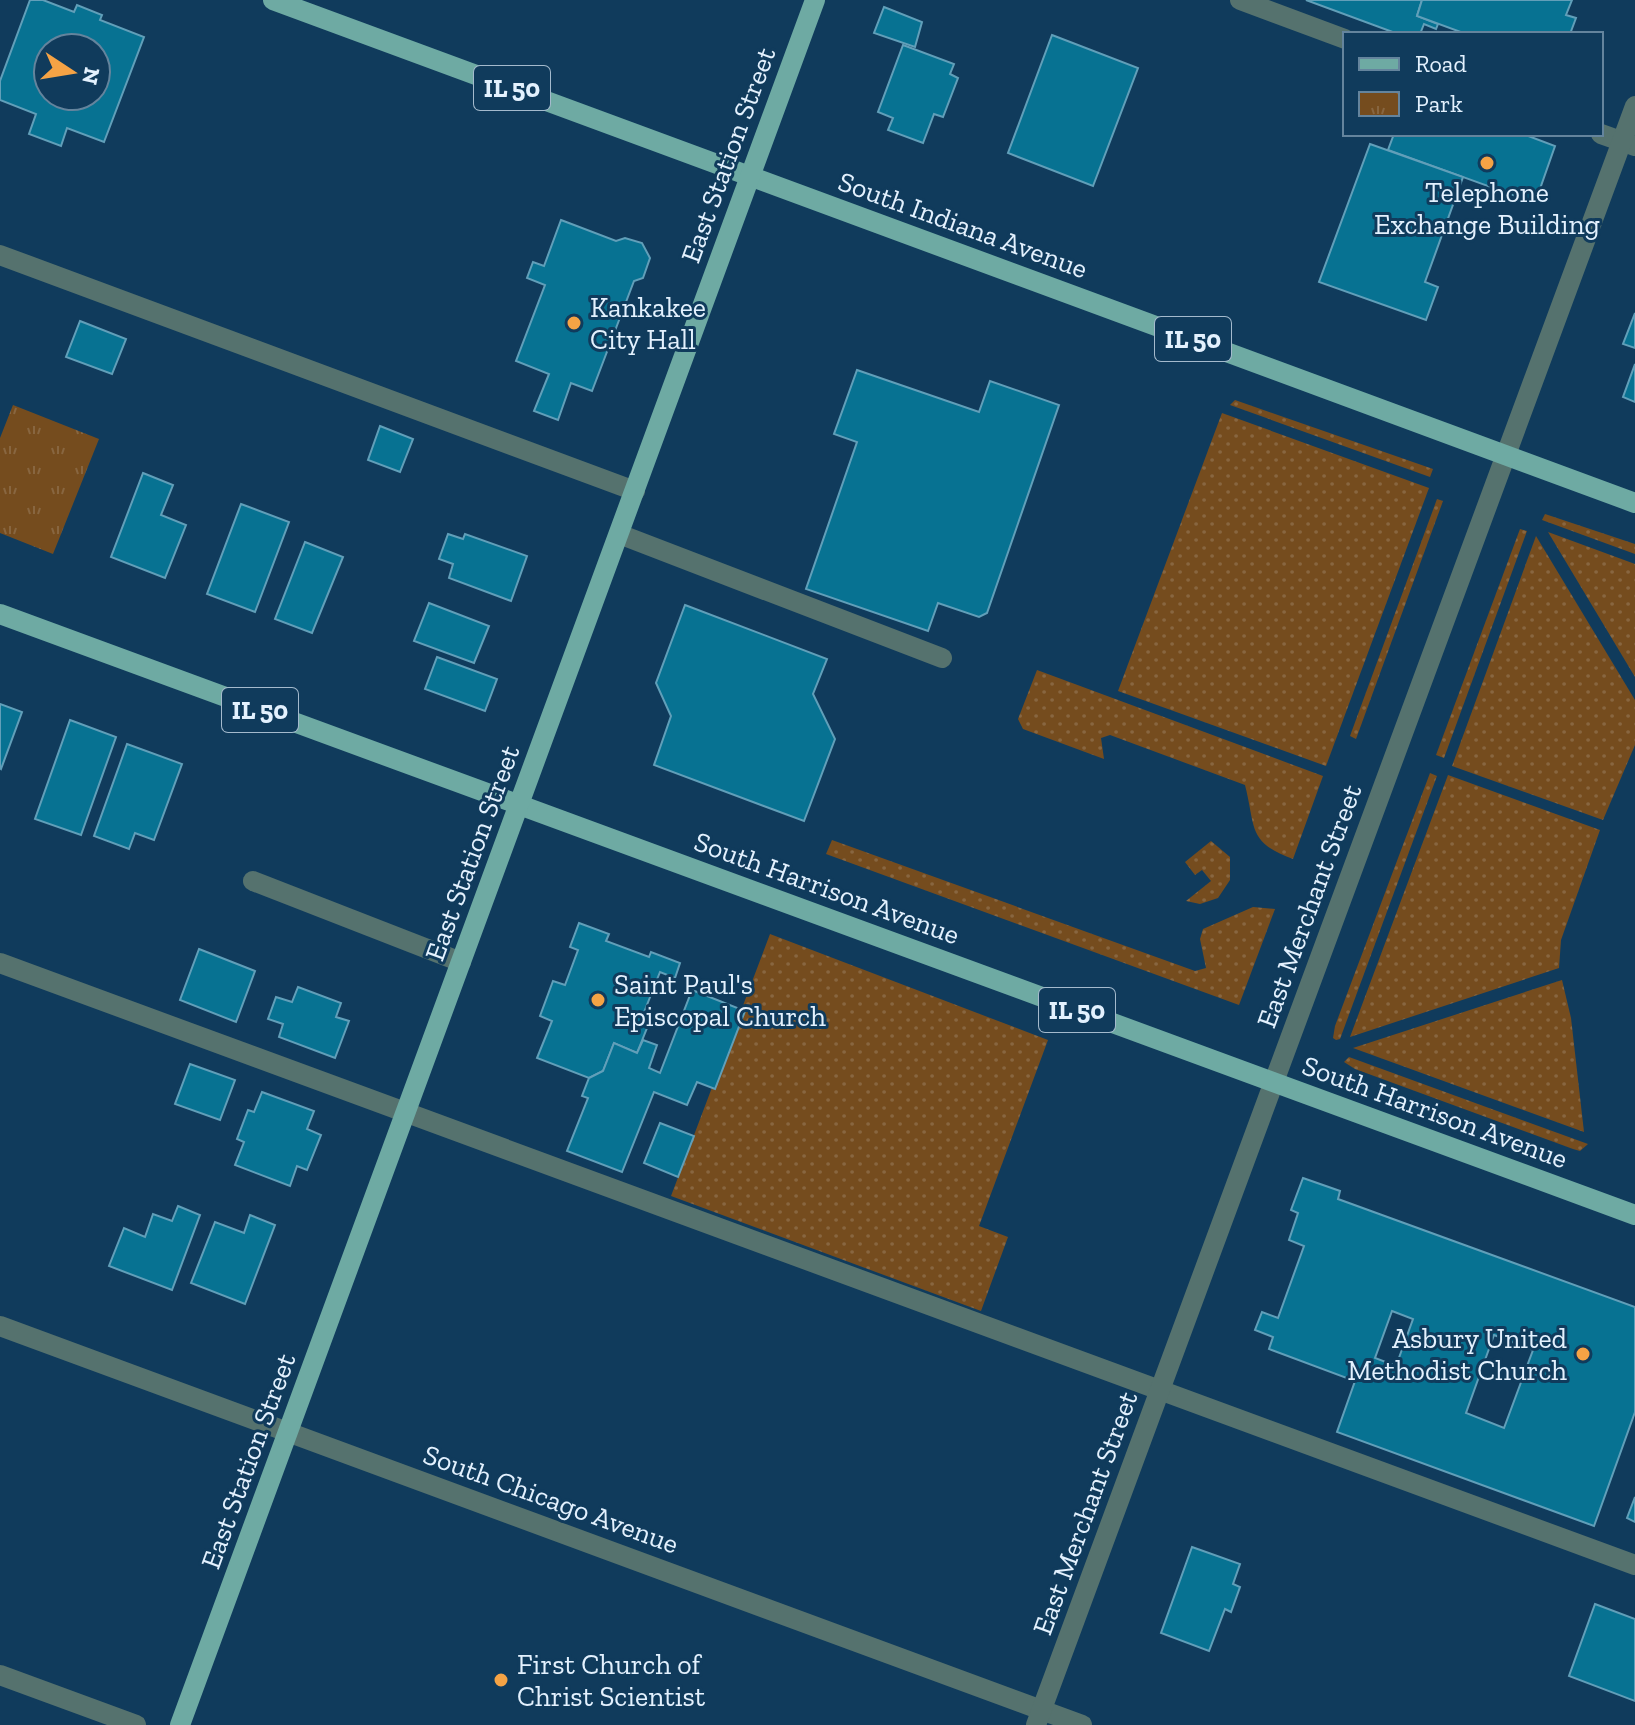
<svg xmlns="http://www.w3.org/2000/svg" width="1635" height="1725" font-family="'Zilla Slab',serif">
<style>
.grass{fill:url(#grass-dots)}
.park{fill:url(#park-tufts)}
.building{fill:#077292;stroke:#619fb9;stroke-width:2;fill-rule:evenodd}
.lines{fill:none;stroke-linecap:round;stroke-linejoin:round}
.minor{stroke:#55726e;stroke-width:20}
.major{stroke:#6eaaa3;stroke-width:20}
.poi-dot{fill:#f5a345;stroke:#103b5c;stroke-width:3}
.labels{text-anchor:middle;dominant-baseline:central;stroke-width:6;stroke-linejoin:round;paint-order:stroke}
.shield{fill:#103b5c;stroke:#a4bacd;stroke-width:2}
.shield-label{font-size:26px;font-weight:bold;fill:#e3f1fe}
.street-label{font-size:28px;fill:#e3f1fe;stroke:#103b5c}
.poi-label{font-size:28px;fill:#e3f1fe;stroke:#103b5c;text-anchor:start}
</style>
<defs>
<pattern id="grass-dots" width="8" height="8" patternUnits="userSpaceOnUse" patternTransform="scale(2)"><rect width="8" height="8" fill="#754c1e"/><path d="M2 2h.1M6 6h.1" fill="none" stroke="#886640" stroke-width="1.8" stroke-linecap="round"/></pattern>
<pattern id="park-tufts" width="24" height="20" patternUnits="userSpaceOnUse" patternTransform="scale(2)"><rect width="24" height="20" fill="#754c1e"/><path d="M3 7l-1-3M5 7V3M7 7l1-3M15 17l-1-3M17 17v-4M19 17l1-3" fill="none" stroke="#886640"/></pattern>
</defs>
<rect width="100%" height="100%" fill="#103b5c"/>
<g class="grass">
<polygon points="1235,400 1433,469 1430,477 1230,405"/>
<polygon points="1222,413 1429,488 1326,766 1118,691"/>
<polygon points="1437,499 1443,501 1356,739 1350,736"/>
<polygon points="1545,514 1635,544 1635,554 1542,520"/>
<polygon points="1520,529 1527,531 1444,758 1436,755"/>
<polygon points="1548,532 1635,564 1635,677"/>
<polygon points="1536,536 1635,700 1635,745 1603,820 1452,766"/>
<path d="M 1037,670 L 1323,776 L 1293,859 C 1247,842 1256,828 1245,785 L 1110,735 L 1101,738 L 1104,759 L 1023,729 L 1018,719 Z"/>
<polygon points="1430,773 1437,776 1340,1039 1336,1040 1333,1038 1335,1026"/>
<polygon points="1448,775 1600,830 1561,940 1559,968 1350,1037"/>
<polygon points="832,840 1195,971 1206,968 1200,939 1203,929 1253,907 1275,909 1239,1005 826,854"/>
<polygon points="1211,841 1230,857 1230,880 1218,898 1200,904 1186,901 1211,881 1202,870 1195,875 1185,862"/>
<polygon points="770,934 1048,1040 979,1226 1008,1237 981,1311 671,1196"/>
<polygon points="1562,980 1571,1018 1584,1132 1353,1048"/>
<polygon points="1349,1057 1588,1144 1580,1151 1573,1149 1355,1069 1344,1062"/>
</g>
<polygon class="park" points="13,405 99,439 53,554 0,533 0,438"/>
<g class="building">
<path d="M 30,0 L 43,0 L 74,12 L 77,5 L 102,15 L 100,20 L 144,37 L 104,142 L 67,128 L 61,146 L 29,134 L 36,114 L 0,100 L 0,81 ZM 48,48 L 96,48 L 96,96 L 48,96 Z"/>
<polygon points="1306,0 1422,0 1417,16 1438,24 1436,29 1424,24 1420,34 1398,34"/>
<polygon points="1422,0 1572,0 1566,15 1576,18 1570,34 1466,34 1417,16"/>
<polygon points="884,7 922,22 915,47 874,33"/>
<polygon points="1052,35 1138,68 1093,186 1008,153"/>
<polygon points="903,45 954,64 950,74 958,78 943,117 934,114 923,143 888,130 893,118 878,112"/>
<polygon points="1394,134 1523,134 1555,146 1535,203 1388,150"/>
<polygon points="1370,144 1463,177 1425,282 1438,287 1426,320 1319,282"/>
<polygon points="561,220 616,241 625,238 642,243 650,258 643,278 634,281 592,391 571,383 558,420 534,411 549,374 516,361 545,285 527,278 533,262 544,266"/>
<polygon points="1635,313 1635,348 1623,344"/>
<polygon points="80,321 126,339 112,374 66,357"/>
<polygon points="1635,364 1635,402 1623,397"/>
<polygon points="857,370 979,412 990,381 1059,405 987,613 979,617 938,603 928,631 806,589 857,442 834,434"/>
<polygon points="380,426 413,439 400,472 368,460"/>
<polygon points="143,473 173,485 161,515 186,525 165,578 111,557"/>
<polygon points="241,504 289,522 255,612 207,594"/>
<polygon points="448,534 463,539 465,534 527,556 511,601 449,578 453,564 439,559"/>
<polygon points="305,542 343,557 312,633 275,619"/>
<polygon points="429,603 489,626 474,663 414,641"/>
<polygon points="685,605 827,659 813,694 835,739 804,821 654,765 671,716 656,683"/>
<polygon points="437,657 497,679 485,711 425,689"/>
<polygon points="0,704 22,712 1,769 0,768"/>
<polygon points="70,720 116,737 81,835 35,819"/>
<polygon points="127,744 182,764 154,840 135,833 129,849 94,836"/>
<polygon points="579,923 609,934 606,941 649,957 651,952 680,963 675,978 660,972 643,1015 651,1018 637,1053 614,1043 603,1071 589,1078 537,1058 552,1021 540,1016 553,981 565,985 578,950 570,947"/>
<polygon points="199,949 255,971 236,1022 180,1000"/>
<polygon points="298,987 341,1003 336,1017 349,1021 335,1058 279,1037 283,1024 268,1019 276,997 292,1002"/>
<polygon points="692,990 745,1011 715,1089 697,1082 687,1105 654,1092 622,1172 567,1151 588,1098 582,1096 589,1078 603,1071 614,1043 637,1053 643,1040 657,1045 649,1068 660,1073"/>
<polygon points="190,1064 235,1080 220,1120 175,1104"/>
<polygon points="262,1092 314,1111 307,1129 321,1135 307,1170 297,1166 290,1186 235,1165 244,1142 237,1139 248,1110 254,1112"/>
<polygon points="660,1123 694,1136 678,1177 644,1163"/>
<path d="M 1303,1178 L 1340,1191 L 1338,1199 L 1635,1307 L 1635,1412 L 1594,1526 L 1337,1432 L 1355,1381 L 1269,1349 L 1273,1337 L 1255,1330 L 1262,1312 L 1278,1318 L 1304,1246 L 1289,1240 L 1298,1213 L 1291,1210 ZM 1392,1311 L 1413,1319 L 1396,1366 L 1375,1358 ZM 1494,1335 L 1533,1350 L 1504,1428 L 1466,1413 Z"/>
<polygon points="178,1206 200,1215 172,1290 109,1266 124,1228 145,1237 153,1214 172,1221"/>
<polygon points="250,1215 275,1225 245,1304 191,1283 215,1222 244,1233"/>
<polygon points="1635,1497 1635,1522 1627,1518"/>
<polygon points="1192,1547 1240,1564 1233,1584 1240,1587 1231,1612 1225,1609 1209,1651 1161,1633"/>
<polygon points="1595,1604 1635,1619 1635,1701 1569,1676"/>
</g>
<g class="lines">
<g class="minor">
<polyline points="1240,0 1345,39"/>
<polyline points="1601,134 1635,146"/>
<polyline points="0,255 635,491"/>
<polyline points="619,534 942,658"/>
<polyline points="253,881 461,962"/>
<polyline points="0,963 1635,1565"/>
<polyline points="0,1326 1082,1725"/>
<polyline points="0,1675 136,1725"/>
<polyline points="1036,1725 1635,106"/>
</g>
<g class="major">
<polyline points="273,0 1635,503"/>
<polyline points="0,614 1635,1215"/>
<polyline points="180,1725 815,0"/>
</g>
</g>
<g class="poi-dot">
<circle cx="1487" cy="163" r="8"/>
<circle cx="574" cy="323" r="8"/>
<circle cx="598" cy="1000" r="8"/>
<circle cx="1583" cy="1354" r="8"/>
<circle cx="501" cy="1680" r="8"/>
</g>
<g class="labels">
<g class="shield">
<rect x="474" y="66" width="76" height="44" rx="6"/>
<rect x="1155" y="317" width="76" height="44" rx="6"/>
<rect x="222" y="688" width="76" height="44" rx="6"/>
<rect x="1039" y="988" width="76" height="44" rx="6"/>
</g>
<g class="shield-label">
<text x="512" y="88">IL 50</text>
<text x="1193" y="339">IL 50</text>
<text x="260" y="710">IL 50</text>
<text x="1077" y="1010">IL 50</text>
</g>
<g class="street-label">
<text transform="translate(728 155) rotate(-70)">East Station Street</text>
<text transform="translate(963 225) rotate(20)">South Indiana Avenue</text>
<text transform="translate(472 853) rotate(-70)">East Station Street</text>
<text transform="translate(827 888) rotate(20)">South Harrison Avenue</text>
<text transform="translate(1309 906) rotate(-70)">East Merchant Street</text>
<text transform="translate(1435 1112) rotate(20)">South Harrison Avenue</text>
<text transform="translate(248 1461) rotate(-70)">East Station Street</text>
<text transform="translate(551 1499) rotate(20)">South Chicago Avenue</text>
<text transform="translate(1085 1513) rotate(-70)">East Merchant Street</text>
</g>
<g class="poi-label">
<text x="1487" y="192" text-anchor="middle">Telephone<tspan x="1487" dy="32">Exchange Building</tspan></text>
<text x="590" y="307">Kankakee<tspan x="590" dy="32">City Hall</tspan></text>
<text x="614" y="984">Saint Paul's<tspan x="614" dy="32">Episcopal Church</tspan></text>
<text x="1567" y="1338" text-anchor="end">Asbury United<tspan x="1567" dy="32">Methodist Church</tspan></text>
<text x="517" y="1664">First Church of<tspan x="517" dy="32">Christ Scientist</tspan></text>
</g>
</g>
<rect x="1343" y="32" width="260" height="104" fill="#103b5c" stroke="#64849d" stroke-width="2"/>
<rect x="1359" y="58" width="40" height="12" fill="#6eaaa3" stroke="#64849d" stroke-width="2"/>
<text x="1415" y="72" font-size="24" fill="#e3f1fe">Road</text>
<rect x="1359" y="92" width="40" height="24" fill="url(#park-tufts)" stroke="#64849d" stroke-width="2"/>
<text x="1415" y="112" font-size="24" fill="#e3f1fe">Park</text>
<g transform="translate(72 72) rotate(102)"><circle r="38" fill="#103b5c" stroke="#64849d" stroke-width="2"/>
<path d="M0-6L14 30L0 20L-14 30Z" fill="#f5a345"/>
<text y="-12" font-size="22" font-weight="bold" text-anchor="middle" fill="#e3f1fe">N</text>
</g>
</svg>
